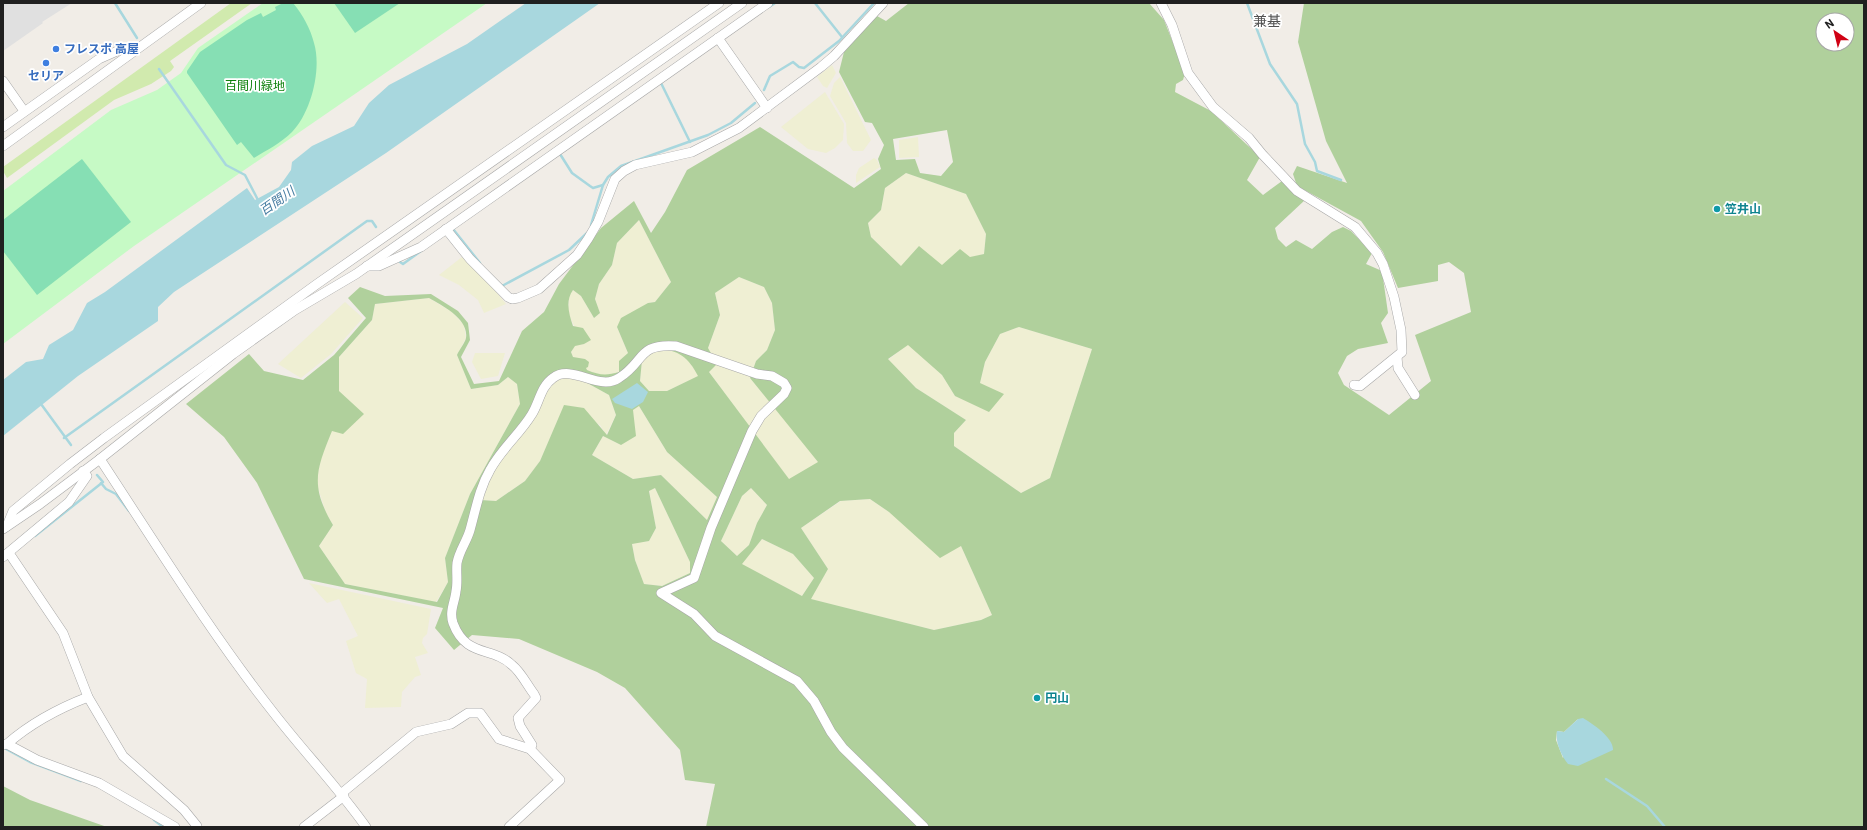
<svg xmlns="http://www.w3.org/2000/svg" width="1867" height="830" font-family="Roboto,'Noto Sans JP',sans-serif">
<style>
.farmland{fill:#efefd3}
.grass{fill:#d1eaae}
.forest{fill:#b0d09c;fill-rule:evenodd}
.park{fill:#c6fac5}
.pitch{fill:#86dfb4}
.parking{fill:#e0e0e0}
.water{fill:#a8d7de}
.lines{fill:none;stroke-linecap:round;stroke-linejoin:round}
.stream{stroke:#a8d7de;stroke-width:2.5}
.minor-casing{stroke:#a7a7a7;stroke-width:10}
.minor{stroke:#fff;stroke-width:9}
.shop-dot{fill:#3f7fe0;stroke:#fff;stroke-width:1.5}
.culture-dot{fill:#0f9aa8;stroke:#fff;stroke-width:1.5}
.labels{text-anchor:middle;dominant-baseline:central;stroke-width:3.5;stroke-linejoin:round;paint-order:stroke}
.shop-label{font-size:12px;font-weight:bold;fill:#366cbe;stroke:#fff;text-anchor:start}
.park-label{font-size:12px;fill:#0d810c;stroke:#fff}
.culture-label{font-size:12px;font-weight:bold;fill:#0d838f;stroke:#fff;text-anchor:start}
.water-label{font-size:13px;font-style:italic;fill:#467ca1;stroke:#fff}
.quarter-label{font-size:14px;fill:#535353;stroke:#fff}
</style>
<rect width="100%" height="100%" fill="#f1ede7"/>
<g class="farmland">
<polygon points="832,65 836,73 827,88 823,86 817,77"/>
<polygon points="840,77 871,140 863,151 853,151 847,143 846,123 830,96 834,83"/>
<polygon points="825,92 844,124 843,140 835,148 826,153 808,149 781,127"/>
<polygon points="918,137 919,157 899,158 899,140"/>
<polygon points="874,158 877,160 880,167 856,183 856,175 859,168"/>
<polygon points="906,173 966,194 986,234 984,254 943,265 902,267 871,237 868,223 881,210 885,188"/>
<polygon points="639,220 671,282 655,302 648,303 617,327 628,353 619,372 608,376 598,375 586,370 579,359 573,357 571,352 575,345 584,344 568,314 569,296 573,290 581,296 594,318 600,313 595,299 599,284 612,265 617,243"/>
<polygon points="462,257 498,294 506,304 484,313 478,300 459,285 439,275"/>
<polygon points="739,277 764,287 772,303 775,330 767,350 756,361 750,378 819,462 789,480 709,372 708,348 720,315 715,293"/>
<polygon points="429,298 452,312 464,325 466,338 457,355 471,389 498,385 508,377 517,384 520,404 470,494 445,558 448,582 436,602 345,584 319,546 333,525 326,513 316,482 321,458 332,430 339,391 339,357 372,320 375,304"/>
<polygon points="345,302 363,318 331,354 301,378 278,364"/>
<polygon points="1019,327 1092,349 1050,478 1021,493 954,446 954,433 966,420 916,388 888,360 908,344 942,375 955,396 980,383 985,362 1000,334"/>
<polygon points="667,349 677,351 687,358 699,376 667,391 649,391 640,381 642,360 649,353"/>
<polygon points="475,353 505,353 498,376 481,379 472,362"/>
<polygon points="559,375 580,379 609,395 616,415 606,435 600,425 564,406 540,461 525,481 496,501 481,500 487,482 547,389"/>
<polygon points="639,406 667,452 717,497 707,520 661,475 633,479 592,455 603,436 621,445 633,410"/>
<polygon points="655,488 690,562 690,573 662,586 644,584 635,560 632,543 649,541 656,528 649,490"/>
<polygon points="751,488 767,505 757,523 749,545 737,556 721,541 742,496"/>
<polygon points="870,499 889,512 961,546 992,615 981,620 934,630 810,599 828,569 801,528 841,501"/>
<polygon points="762,539 793,554 814,578 802,596 741,564"/>
<polygon points="309,583 431,609 427,634 423,638 422,643 428,653 415,657 421,675 415,677 402,692 401,707 365,708 367,679 356,673 346,641 358,636 339,599 327,603"/>
</g>
<polygon class="grass" points="231,3 252,3 170,61 174,67 171,71 151,84 114,100 7,178 3,171 3,167"/>
<g class="forest">
<path d="M 909,3 L 1149,3 L 1164,20 L 1185,73 L 1183,80 L 1176,84 L 1175,92 L 1211,111 L 1260,157 L 1247,180 L 1263,195 L 1282,181 L 1305,200 L 1275,228 L 1278,239 L 1286,247 L 1296,240 L 1312,249 L 1332,232 L 1343,227 L 1351,231 L 1372,253 L 1366,264 L 1382,271 L 1388,313 L 1381,323 L 1388,343 L 1358,349 L 1347,356 L 1338,373 L 1344,385 L 1389,415 L 1431,381 L 1415,335 L 1471,312 L 1464,273 L 1449,262 L 1438,265 L 1438,281 L 1398,288 L 1383,252 L 1361,221 L 1297,186 L 1293,174 L 1297,166 L 1347,183 L 1326,141 L 1298,42 L 1304,3 L 1864,3 L 1864,827 L 706,827 L 715,784 L 685,780 L 680,750 L 625,688 L 597,672 L 519,639 L 472,635 L 454,650 L 435,628 L 443,608 L 304,579 L 257,483 L 224,437 L 186,404 L 249,354 L 264,371 L 303,380 L 334,355 L 366,318 L 348,298 L 360,287 L 385,296 L 431,294 L 458,311 L 468,323 L 470,340 L 461,357 L 474,384 L 499,381 L 522,331 L 544,312 L 559,284 L 601,228 L 634,201 L 651,233 L 665,212 L 687,170 L 760,127 L 854,188 L 881,169 L 878,159 L 884,145 L 872,123 L 865,122 L 839,72 L 844,52 L 877,16 L 886,21 ZM 1823,20 L 1847,20 L 1847,44 L 1823,44 ZM 947,130 L 953,162 L 941,176 L 920,173 L 915,159 L 896,160 L 893,139 ZM 906,173 L 966,194 L 986,234 L 984,254 L 970,257 L 960,249 L 942,265 L 919,246 L 901,266 L 871,237 L 868,223 L 881,210 L 885,188 ZM 639,220 L 671,282 L 655,302 L 648,303 L 621,318 L 617,327 L 628,353 L 619,361 L 619,372 C 606,376 599,375 587,370 L 586,368 L 588,367 L 589,362 L 585,359 L 573,357 L 571,352 L 575,346 L 584,344 L 591,340 L 583,328 L 573,326 C 569,314 565,301 573,290 L 581,296 L 594,318 L 600,313 L 595,299 L 599,284 L 612,265 L 617,243 ZM 739,277 L 764,287 L 772,303 L 775,330 L 767,350 L 756,361 L 750,378 L 818,462 L 789,479 L 709,372 L 717,364 L 708,348 L 720,315 L 715,293 ZM 429,298 C 443,306 469,319 466,338 C 465,343 459,350 457,355 L 471,389 L 498,385 L 508,377 L 517,384 L 520,404 L 470,494 L 445,558 L 448,582 L 437,602 L 345,584 L 319,546 L 333,525 C 310,486 316,470 332,431 L 343,434 L 364,414 L 339,391 L 339,357 L 372,320 L 375,304 ZM 1019,327 L 1092,349 L 1050,478 L 1021,493 L 954,446 L 954,433 L 966,420 L 916,388 L 888,359 L 908,345 L 942,375 L 955,396 L 989,412 L 1004,394 L 980,383 L 985,362 L 1000,334 ZM 657,349 C 678,349 689,358 698,376 L 667,391 L 649,391 L 640,381 L 642,360 ZM 566,375 L 580,379 L 609,395 L 616,415 L 607,435 L 584,408 L 564,405 L 540,461 L 525,481 L 496,501 L 481,500 L 487,482 L 552,381 ZM 639,406 L 667,452 L 717,497 L 707,520 L 661,475 L 633,479 L 592,455 L 603,436 L 621,445 L 636,436 L 633,410 ZM 655,488 L 690,562 L 690,573 L 662,586 L 644,584 L 635,560 L 632,544 L 649,541 L 656,528 L 649,491 ZM 751,488 L 767,505 L 757,523 L 749,545 L 737,556 L 721,541 L 742,496 ZM 870,499 L 889,512 L 940,558 L 961,546 L 992,615 L 981,620 L 934,630 L 811,599 L 828,569 L 801,528 L 840,501 ZM 762,539 L 793,554 L 814,578 L 802,596 L 742,564 ZM 1578,719 L 1563,758 L 1556,740 L 1557,731 L 1564,732 Z"/>
<polygon points="3,786 30,800 107,827 5,827 3,825"/>
</g>
<polygon class="park" points="263,3 487,3 134,246 3,344 3,191 111,110 157,90 181,73 198,48"/>
<g class="pitch">
<path d="M 283,3 L 293,3 C 303,15 310,28 314,43 C 322,69 311,113 292,132 C 281,143 267,150 254,158 L 241,142 L 237,145 L 187,73 L 187,71 L 200,52 L 247,20 L 261,13 L 263,17 L 276,10 L 275,7 Z"/>
<polygon points="334,3 400,3 355,33"/>
<polygon points="82,159 131,222 37,295 3,251 3,220"/>
</g>
<polygon class="parking" points="3,3 72,3 42,22 43,23 3,51"/>
<g class="water">
<polygon points="526,3 600,3 386,153 174,292 158,307 158,321 78,376 3,436 3,380 26,362 43,359 49,345 73,330 87,303 105,292 247,188 255,200 279,187 291,170 292,162 312,146 354,126 369,103 389,85 467,44"/>
<polygon points="637,383 648,392 643,402 632,409 615,403 612,399"/>
<path d="M 1583,718 C 1593,724 1614,738 1613,750 L 1578,766 L 1568,764 C 1561,755 1555,742 1557,731 L 1564,732 L 1578,719 Z"/>
</g>
<g class="lines">
<g class="stream">
<polyline points="115,3 137,38"/>
<polyline points="815,3 842,37"/>
<polyline points="1247,3 1270,64 1297,104 1305,144 1315,162 1317,171 1341,180"/>
<polyline points="769,7 775,3"/>
<polyline points="159,69 226,165 245,175 258,200"/>
<polyline points="661,83 690,142"/>
<polyline points="764,90 770,76 793,62 799,67 804,68 839,41 874,3"/>
<polyline points="560,154 572,173 590,186 593,188 603,185"/>
<polyline points="591,225 603,185 608,177 621,166 708,135 731,123 755,103"/>
<polyline points="453,229 480,263"/>
<polyline points="400,262 403,264 421,251"/>
<polyline points="500,284 502,286 569,250 587,233"/>
<polyline points="41,404 71,445"/>
<polyline points="64,438 367,221 372,221 376,227"/>
<polyline points="101,483 106,489 116,494 129,511"/>
<polyline points="35,536 103,482 97,475"/>
<polyline points="6,749 30,762 81,781"/>
<polyline points="1606,779 1647,806 1665,827"/>
<polyline points="154,820 163,827"/>
</g>
<g class="minor-casing">
<g id="minor">
<polyline points="1161,3 1172,25 1188,73 1213,107 1249,138 1262,154 1297,191 1355,227 1377,253 1383,264 1394,297 1401,330 1402,352 1360,386 1354,385"/>
<polyline points="718,38 767,108"/>
<polyline points="3,81 24,111"/>
<polyline points="3,127 99,59 124,48 137,48"/>
<polyline points="3,146 201,3"/>
<polyline points="446,229 470,259 508,297 512,299 518,298 539,289 577,255 588,239 598,222 615,179 624,171 635,165 692,152 739,128 821,67 834,56 883,3"/>
<polyline points="367,266 379,266 421,247 768,3"/>
<polyline points="1397,357 1398,368 1415,395"/>
<path d="M 100,459 C 156,544 210,632 273,712 C 303,751 337,786 366,827"/>
<polyline points="7,526 13,511 70,464 104,438 317,284 719,3"/>
<polyline points="3,529 40,504 100,459 233,354 295,310 356,274 742,3"/>
<polyline points="9,553 63,633 88,697 123,756 184,810 197,826"/>
<polyline points="3,557 69,502 87,476 83,471"/>
<path d="M 7,744 C 31,723 57,709 88,697"/>
<polyline points="3,745 7,744 37,760 99,783 175,827"/>
<path d="M 530,749 L 532,745 L 520,726 L 518,718 L 536,698 L 534,694 C 527,685 521,672 512,665 C 492,646 466,658 453,623 C 449,611 455,602 456,591 C 458,582 456,572 457,563 C 459,551 467,541 470,530 C 476,509 479,489 490,470 C 501,449 520,434 532,414 C 539,403 541,386 553,378 C 572,363 599,392 619,378 C 645,362 637,343 676,346 L 757,374 L 772,376 L 784,383 L 787,388 L 784,394 L 761,416 L 752,431 L 711,528 L 694,578 L 661,593 L 694,614 L 715,636 L 797,681 L 814,701 L 831,732 L 843,748 L 924,827"/>
<polyline points="342,793 416,732 451,724 468,713 480,713 499,739 530,749 560,780 509,827"/>
<polyline points="304,827 344,796"/>
</g>
</g>
<use href="#minor" class="minor"/>
</g>
<g class="shop-dot">
<circle cx="56" cy="49" r="4"/>
<circle cx="46" cy="63" r="4"/>
</g>
<g class="culture-dot">
<circle cx="1717" cy="209" r="4"/>
<circle cx="1037" cy="698" r="4"/>
</g>
<g class="labels">
<g class="shop-label">
<text x="64" y="49">フレスポ 高屋</text>
<text x="46" y="76" text-anchor="middle">セリア</text>
</g>
<g class="park-label">
<text x="255" y="86">百間川緑地</text>
</g>
<g class="culture-label">
<text x="1725" y="209">笠井山</text>
<text x="1045" y="698">円山</text>
</g>
<g class="water-label">
<text transform="translate(277 201) rotate(-35)">百間川</text>
</g>
<g class="quarter-label">
<text x="1267" y="21">兼基</text>
</g>
</g>
<rect width="1867" height="830" fill="none" stroke="#202020" stroke-width="8"/>
<g transform="translate(1835 32) rotate(325)"><circle r="19" fill="#ffffff" stroke="#a6a6a6"/>
<path d="M0-3L7 15L0 10L-7 15Z" fill="#d00114"/>
<text y="-6" font-size="11" font-weight="bold" text-anchor="middle" fill="#202020">N</text>
</g>
</svg>
